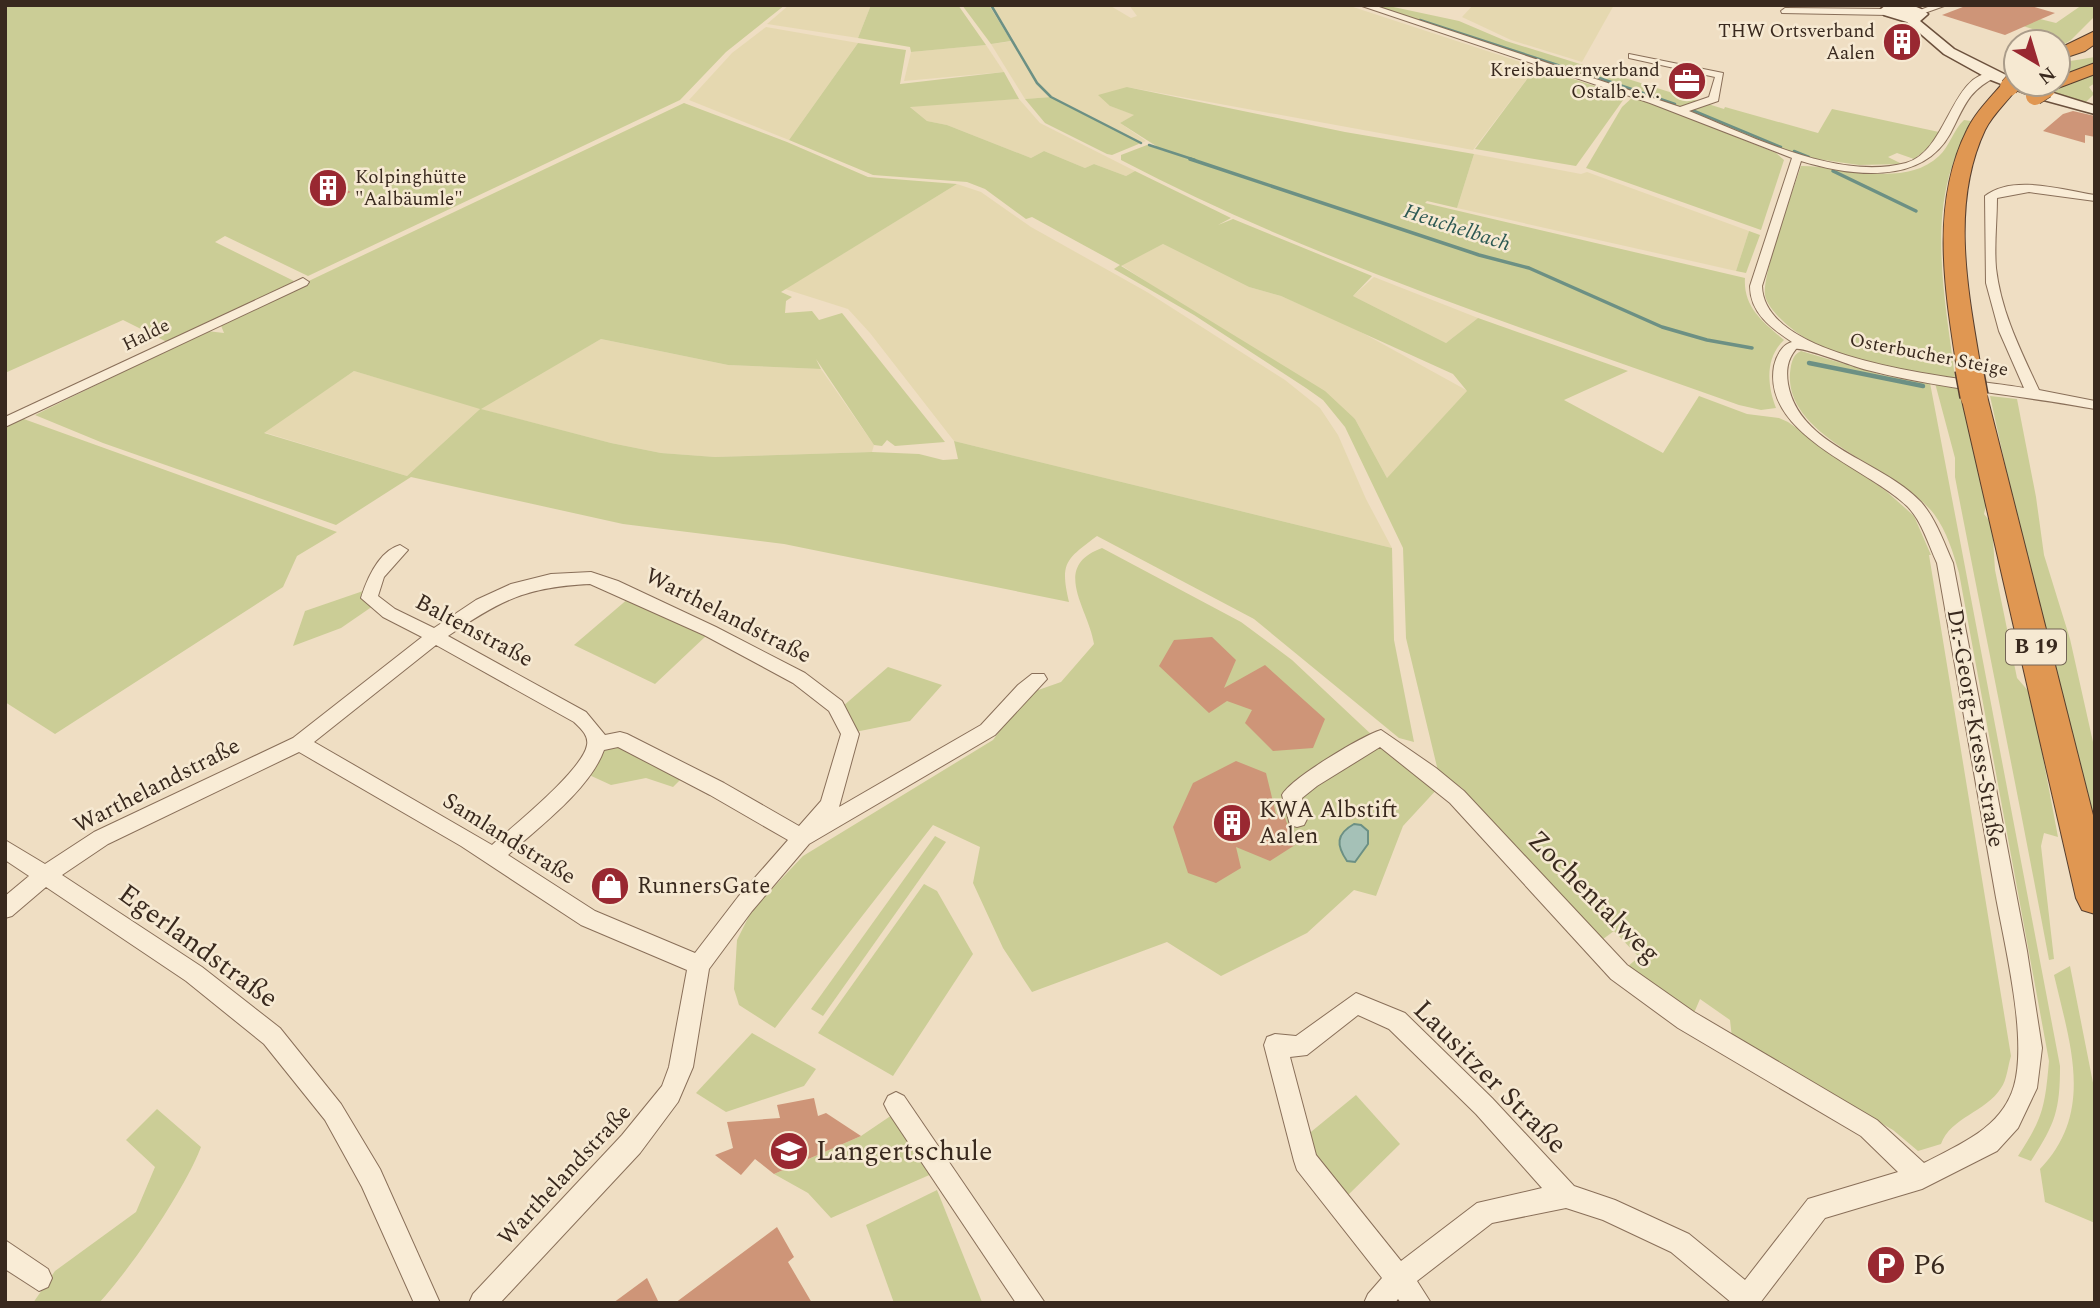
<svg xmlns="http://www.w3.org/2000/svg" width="2100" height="1308" font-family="Spectral,serif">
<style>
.farmland{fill:#e5d8b0}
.green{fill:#cbcd96;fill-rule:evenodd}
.water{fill:#a5c1b7;stroke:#6c9084;stroke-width:2}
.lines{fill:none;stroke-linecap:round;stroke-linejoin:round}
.stream-far2{stroke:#6c9084;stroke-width:2.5}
.stream-far1{stroke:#6c9084;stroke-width:3.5}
.stream{stroke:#6c9084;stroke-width:4.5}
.building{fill:#ce9578}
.street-casing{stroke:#896f59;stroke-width:2}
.secondary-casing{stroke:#6b503c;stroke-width:3}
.highway-casing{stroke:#573e2e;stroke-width:2}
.street{fill:#f9ecd6;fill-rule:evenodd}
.secondary{fill:#f9ecd6;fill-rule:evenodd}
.highway{fill:#e09752;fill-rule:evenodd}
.highway-bridge-far1-casing{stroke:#573e2e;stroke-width:19;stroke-linecap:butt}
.highway-bridge-casing{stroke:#573e2e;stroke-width:30;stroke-linecap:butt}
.highway-bridge-far1{stroke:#e09752;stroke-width:18}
.highway-bridge{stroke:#e09752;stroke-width:27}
.labels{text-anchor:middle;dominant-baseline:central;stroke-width:5;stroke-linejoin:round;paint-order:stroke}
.far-poi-label{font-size:19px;fill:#39291e;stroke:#f6e9d2;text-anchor:end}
.far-street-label{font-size:19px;fill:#39291e;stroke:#f6e9d2}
.far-water-label{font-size:21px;font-style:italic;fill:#2d5953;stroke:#f6e9d2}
.shield{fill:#f6e9d2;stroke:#726354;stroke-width:2}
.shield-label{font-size:21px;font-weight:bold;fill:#39291e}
.street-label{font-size:23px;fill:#39291e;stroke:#f6e9d2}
.poi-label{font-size:23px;fill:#39291e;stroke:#f6e9d2;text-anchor:start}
.near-street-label{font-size:28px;fill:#39291e;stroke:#f6e9d2}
.near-poi-label{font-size:28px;fill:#39291e;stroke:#f6e9d2;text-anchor:start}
</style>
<rect width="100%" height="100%" fill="#efdec3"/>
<g class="farmland">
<polygon points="789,5 871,5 858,38 767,24"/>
<polygon points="992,5 1109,5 1131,18 1137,16 1129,5 1347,5 1536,67 1473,150 1127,87 1110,106 1135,115 1120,123 1146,141 1141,143 1051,97 1025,99 991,44 1014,41"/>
<polygon points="1473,5 1614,5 1582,62 1511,40 1462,17"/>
<polygon points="766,27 858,43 789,140 689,100 732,53"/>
<polygon points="986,45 1004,72 904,81 911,52"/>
<polygon points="1019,99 1040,123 1135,171 1126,176 1094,164 1085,168 1044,151 1031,158 947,125 927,121 909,106"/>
<polygon points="1474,154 1581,174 1587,172 1749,231 1736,271 1457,208"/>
<polygon points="957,184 981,192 1031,227 1147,292 1285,380 1320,408 1338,435 1366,499 1392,548 954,441 870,333 848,309 785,289"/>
<polygon points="1163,244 1249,287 1281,296 1350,326 1468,391 1387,478 1355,419 1121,265"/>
<polygon points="1374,277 1478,318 1446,343 1353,296"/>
<polygon points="601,339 728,365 821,369 874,445 872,452 715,457 661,453 611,443 480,409 407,476 263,432 354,371 480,408"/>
</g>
<g class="green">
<polygon points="5,5 785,5 726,52 680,100 308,276 225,236 215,242 294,281 287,287 169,343 123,320 5,373"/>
<polygon points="871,5 958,5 986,45 911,52 910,47 858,38"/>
<polygon points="962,5 989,5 1011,41 991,44"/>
<polygon points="1368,5 1384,5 1459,21 1506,41 1724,109 1725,107 1818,133 1832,109 1939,132 1931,146 1914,159 1897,153 1888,157 1902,164 1859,165 1803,157 1662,101"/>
<polygon points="2082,5 2095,5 2095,16 2071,40 2058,48 2058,42 2037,42 2049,34 2023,26 2036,18 2056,23"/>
<path d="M 858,43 L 906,50 L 900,84 L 1004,72 L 1019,99 L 910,107 L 927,121 L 947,125 L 1031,158 L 1044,151 L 1085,168 L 1094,164 L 1126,176 L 1135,171 L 1231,218 L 1218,225 L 1233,219 L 1372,276 L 1353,296 L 1446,343 L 1478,318 L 1628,371 L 1564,400 L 1663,453 L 1699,396 L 1747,414 L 1779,418 L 1788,422 L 1886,491 L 1914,516 L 1931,555 L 1929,555 L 2011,1056 C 2008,1065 2007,1080 2001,1088 C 1986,1112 1951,1117 1941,1144 L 1918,1151 L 1893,1130 L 1732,1038 L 1730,1020 L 1700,999 L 1694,1013 L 1627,967 L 1639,957 L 1614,931 L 1599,942 L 1462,788 L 1438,771 L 1406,638 L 1403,548 L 1345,427 L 1323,400 L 1306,388 L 1194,315 L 1114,269 L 1120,265 L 1032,217 L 1026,219 L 985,189 L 967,182 L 873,175 L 789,140 ZM 1163,244 L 1249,287 L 1281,296 L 1453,374 L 1467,391 L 1387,478 L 1355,419 L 1325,391 L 1121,266 Z"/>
<polygon points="2095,57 2095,83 2089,87 2094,94 2083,105 2027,84 2058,84 2058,63"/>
<polygon points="1536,67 1626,96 1576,166 1475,149"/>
<path d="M 1127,87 L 1345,132 L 1474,154 L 1457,208 L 1427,201 L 1425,203 L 1745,278 C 1743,307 1763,322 1784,340 C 1765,358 1767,385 1776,408 L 1761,410 L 1739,405 C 1530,330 1318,263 1121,160 L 1121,155 L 1147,145 L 1164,151 L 1120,123 L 1134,115 L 1110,106 L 1098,95 Z"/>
<polygon points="1634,96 1776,153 1784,160 1761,230 1586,168 1622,107"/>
<polygon points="1051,97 1141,143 1112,155 1107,154 1045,123 1025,99"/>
<path d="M 684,103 L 787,142 L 868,177 L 957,184 L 781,292 L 792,297 L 786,301 L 785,313 L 812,311 L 819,320 L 842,313 L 945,442 L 895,446 L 887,440 L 882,446 L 874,445 L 816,359 L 821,369 L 728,365 L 601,339 L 481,409 L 611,443 L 661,453 L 715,457 L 872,452 L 919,454 L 943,460 L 958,459 L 954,441 L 1392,548 L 1394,640 L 1414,742 L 1399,738 L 1254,619 L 1097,536 C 1065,560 1060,563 1069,602 L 784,544 L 623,524 L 411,477 L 336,525 L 103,443 L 35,415 L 207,331 L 224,333 L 220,323 ZM 354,371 L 480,409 L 407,476 L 264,433 Z"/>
<path d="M 1964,120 L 1971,121 C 1965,136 1957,151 1952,166 C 1930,233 1947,310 1955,378 C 1896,371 1818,361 1776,314 C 1772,309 1766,302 1765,295 C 1762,274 1793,191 1801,166 C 1843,166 1904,189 1939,156 C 1950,146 1953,130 1964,120 Z"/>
<polygon points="1749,231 1760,235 1746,273 1736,271"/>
<path d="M 1801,351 L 1882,375 L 1930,383 L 2060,1066 C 2060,1111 2055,1124 2031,1161 L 2018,1156 C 2043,1118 2045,1107 2049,1061 L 1959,573 C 1953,552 1947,532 1934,514 C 1899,467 1785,440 1790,373 C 1791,364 1792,355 1801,351 Z"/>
<path d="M 1935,383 L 1958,388 L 1987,501 L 1984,514 L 1992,524 L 1995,570 L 2017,678 L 2031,694 L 2058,837 L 2044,833 L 2041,846 L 2054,959 L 2049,960 C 2019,799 1986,638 1955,477 L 1955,458 Z"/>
<polygon points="1990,396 2017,399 2036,497 2044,555 2070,639 2095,751 2095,821 2012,496"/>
<polygon points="21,418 337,532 297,556 283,587 55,734 5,702 5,425"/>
<path d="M 1102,548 L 1241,622 L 1292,660 L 1373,736 L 1439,787 L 1403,826 L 1376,896 L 1354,890 L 1307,933 L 1221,976 L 1167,942 L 1032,992 L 1003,948 L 973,883 L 980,847 L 933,825 L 775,1028 L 739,1005 L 734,989 L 737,940 L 752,910 L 803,856 L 993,740 L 1027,694 L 1061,682 L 1094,644 C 1089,609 1050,567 1102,548 Z"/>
<polygon points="366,590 373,606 341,628 293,646 305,611"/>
<polygon points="629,598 707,635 655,684 574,645"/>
<polygon points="888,667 942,685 910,721 855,732 842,707"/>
<polygon points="618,743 684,776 673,787 646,778 611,785 587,774 601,748"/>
<polygon points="935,836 946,842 823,1016 811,1009"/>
<polygon points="924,884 937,891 973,954 893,1076 818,1033"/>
<path d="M 2070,966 L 2095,1093 L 2095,1223 L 2045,1202 L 2040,1169 C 2095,1112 2070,1044 2054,975 Z"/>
<polygon points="752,1033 816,1069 804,1086 726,1112 696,1093"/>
<polygon points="1356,1095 1400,1144 1345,1198 1313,1159 1306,1136"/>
<path d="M 157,1109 L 201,1147 C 184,1191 131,1268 99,1303 L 33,1303 L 55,1271 L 136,1212 L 155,1167 L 126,1140 Z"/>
<polygon points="892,1115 934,1173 831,1218 808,1193 774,1174 861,1136"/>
<polygon points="937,1190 982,1302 894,1303 866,1225"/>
</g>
<path class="water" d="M 1354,824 L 1361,825 L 1368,831 L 1368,844 L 1355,862 L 1347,861 C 1336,845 1336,834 1354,824 Z"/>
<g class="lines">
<g class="stream-far2">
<polyline points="991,5 1037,83 1051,97 1141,143"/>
<polyline points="1420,20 1573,70"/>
<polyline points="1585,73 1675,104"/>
<polyline points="1692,110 1781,147"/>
<polyline points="1149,145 1195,160"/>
<polyline points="1794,151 1809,157"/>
</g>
<g class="stream-far1">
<polyline points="1190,159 1479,255 1529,268 1662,327 1707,340 1752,348"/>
<polyline points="1833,171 1916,211"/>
</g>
<polyline class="stream" points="1809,363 1923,386"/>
</g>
<g class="building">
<polygon points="1968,5 2028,5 2055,13 2005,35 1942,15"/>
<polygon points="2073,111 2095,116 2095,137 2085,135 2085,143 2043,131 2063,114"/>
<polygon points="329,182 351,192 334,199 313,188"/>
<polygon points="1212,637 1236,660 1224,688 1265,665 1325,719 1313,748 1273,751 1245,723 1252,710 1227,701 1209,713 1159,666 1174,640"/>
<polygon points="1236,761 1266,773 1276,814 1285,818 1295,845 1270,861 1236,847 1241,868 1216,883 1188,873 1173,827 1193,783"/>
<polygon points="814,1098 818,1116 826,1113 861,1136 774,1174 755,1159 741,1175 715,1155 733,1148 727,1122 780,1118 777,1105"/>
<polygon points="777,1227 794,1257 788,1262 812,1303 675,1303"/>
<polygon points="647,1278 659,1303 613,1303"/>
</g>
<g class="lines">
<g class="street-casing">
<g id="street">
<path d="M 1359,5 L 1373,5 L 1680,107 L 1709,97 L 1715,77 L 1629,58 L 1629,54 L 1723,73 L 1718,101 L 1689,111 C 1751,136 1837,181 1906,163 C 1949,151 1951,69 1996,73 L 1996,77 C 1967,91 1964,108 1950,134 C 1921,186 1850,176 1801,161 L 1762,286 C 1764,364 1966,378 2024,388 L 1999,331 L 1986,283 L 1985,196 C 2013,174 2063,190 2095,195 L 2095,201 L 2029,192 L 1997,198 C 1997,221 1994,245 1996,268 C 2001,312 2021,351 2039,390 L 2095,401 L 2095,409 C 2019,395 1941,389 1867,370 C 1854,367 1804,347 1796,349 C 1787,360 1786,371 1788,384 C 1799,447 1882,460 1921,502 C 1936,519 1944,543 1953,563 L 2027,951 L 2042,1048 L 2037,1088 L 2018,1128 L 1997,1151 L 1922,1189 L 1825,1218 L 1760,1303 L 1732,1303 L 1671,1252 L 1603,1220 L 1566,1208 L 1492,1223 L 1417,1281 L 1431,1303 L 1401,1303 L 1398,1299 L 1395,1303 L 1364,1303 L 1368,1294 L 1382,1278 L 1297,1170 L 1294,1161 L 1264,1045 L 1267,1037 L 1275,1034 L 1296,1036 L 1356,993 L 1405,1013 L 1492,1098 L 1574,1186 L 1615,1200 L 1689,1234 L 1745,1280 L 1808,1199 L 1898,1172 L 1861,1136 L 1678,1028 L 1611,979 L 1450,803 L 1380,747 L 1317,786 L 1302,798 L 1307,819 L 1304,825 L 1297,827 L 1290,825 L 1282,795 C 1291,778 1362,736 1381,730 L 1436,768 L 1464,791 L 1627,965 L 1694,1012 L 1877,1120 L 1924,1163 C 1960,1144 2002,1128 2014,1086 C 2028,1037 2004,943 1995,892 C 1976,782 1956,673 1937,563 C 1928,544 1922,521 1907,506 C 1868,468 1762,435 1774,366 C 1776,357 1782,344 1792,342 C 1771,328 1750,313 1750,286 L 1792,158 L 1650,103 ZM 1358,1015 L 1389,1029 L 1476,1114 L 1542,1188 L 1477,1203 L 1401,1261 L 1316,1155 L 1290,1057 L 1307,1055 Z"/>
<polygon points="1933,5 1947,5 1919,15 1915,12"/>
<polygon points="1785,8 1888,9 1892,12 1888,15 1782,13 1781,11"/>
<polygon points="303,278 309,282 307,285 5,427 5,417"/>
<path d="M 400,545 L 408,550 L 384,577 L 378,596 L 395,609 L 434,628 L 476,600 L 511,584 L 551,574 L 591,572 L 618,581 L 716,627 L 805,673 L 842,701 L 859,734 L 839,807 L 981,725 L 1018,685 L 1032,674 L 1044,674 L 1047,679 L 995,735 L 809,844 L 752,911 L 709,969 L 693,1067 L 678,1102 L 640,1153 L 500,1303 L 469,1303 L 473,1294 L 622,1135 L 662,1086 L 669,1067 L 687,970 L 581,925 L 461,846 L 299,752 L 108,844 L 62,875 L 202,967 L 280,1028 L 341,1104 L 380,1169 L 440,1303 L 414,1303 L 362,1187 L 325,1120 L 264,1044 L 186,981 L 46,887 L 12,916 L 5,918 L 5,896 L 29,876 L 5,860 L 5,840 L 45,864 L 94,832 L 293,738 L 422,637 L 383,617 L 361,598 C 367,579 379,551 400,545 ZM 590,584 L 704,635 L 793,683 L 829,711 L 841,734 L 821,801 L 799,826 L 724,783 L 627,734 L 620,732 L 605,735 L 586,712 L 448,636 C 501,600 526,587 590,584 ZM 436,645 L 574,722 C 580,728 589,735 587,745 C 583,770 513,826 492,845 L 314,742 ZM 618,747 L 710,795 L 788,840 L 738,897 L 695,953 L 595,911 L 508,855 C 539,827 590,789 604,750 Z"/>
<polygon points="896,1092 904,1096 1045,1303 1016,1303 888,1112 884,1104 888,1096"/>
<polygon points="5,1240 48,1269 52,1278 48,1287 39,1291 5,1269"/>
</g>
</g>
<g class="secondary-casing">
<path id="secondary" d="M 1886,5 C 1902,5 1916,3 1928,14 L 1920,21 L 1954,49 L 2016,80 L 2016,84 L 2025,84 L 2095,106 L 2095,114 L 2040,99 L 1991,80 L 1944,54 L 1907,22 L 1884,15 L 1881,9 Z"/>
</g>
<g class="highway-casing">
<g id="highway">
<polygon points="2095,31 2095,44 2085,51 2058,60 2058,49"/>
<polygon points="2095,63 2095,74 2058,88 2050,84 2058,84 2058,77"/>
<path d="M 2009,82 L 2018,87 C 2008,101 1993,114 1985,130 C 1950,204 1968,292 1981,369 L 1978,374 L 1969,376 L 1960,374 L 1957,369 C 1945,291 1930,204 1967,130 C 1975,113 1990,98 2003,83 Z"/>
<polygon points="1974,388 1983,391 1987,396 2095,823 2095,914 2082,910 2076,898 1961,396 1965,391"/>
</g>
</g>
<use href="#street" class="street"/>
<use href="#secondary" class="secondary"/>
<use href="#highway" class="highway"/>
<g class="highway-bridge-far1-casing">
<g id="highway-bridge-far1">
<polyline points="2009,87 2016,79"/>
<polyline points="2035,96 2046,89"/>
</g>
</g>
<g class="highway-bridge-casing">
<polyline id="highway-bridge" points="1969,369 1974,396"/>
</g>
<use href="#highway-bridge-far1" class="highway-bridge-far1"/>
<use href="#highway-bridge" class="highway-bridge"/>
</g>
<defs>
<g id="building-disc" transform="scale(2.0125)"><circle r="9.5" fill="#992831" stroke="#f6e9d2"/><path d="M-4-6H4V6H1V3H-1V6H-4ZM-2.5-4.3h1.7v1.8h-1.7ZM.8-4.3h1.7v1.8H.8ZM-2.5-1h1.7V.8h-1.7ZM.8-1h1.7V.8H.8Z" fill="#fff"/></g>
<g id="office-disc" transform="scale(2.0125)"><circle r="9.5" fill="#992831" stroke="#f6e9d2"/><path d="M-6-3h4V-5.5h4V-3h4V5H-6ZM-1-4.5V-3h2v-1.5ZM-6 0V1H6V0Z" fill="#fff"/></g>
<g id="shop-disc" transform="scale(2.0125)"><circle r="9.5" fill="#992831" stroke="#f6e9d2"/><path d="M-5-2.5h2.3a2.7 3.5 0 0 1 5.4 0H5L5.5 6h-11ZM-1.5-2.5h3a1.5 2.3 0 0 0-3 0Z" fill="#fff"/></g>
<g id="school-disc" transform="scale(2.0125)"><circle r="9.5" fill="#992831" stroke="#f6e9d2"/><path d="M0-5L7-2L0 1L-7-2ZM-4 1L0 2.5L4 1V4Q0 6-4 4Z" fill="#fff"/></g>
<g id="parking-disc" transform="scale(2.0125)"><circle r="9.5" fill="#992831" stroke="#f6e9d2"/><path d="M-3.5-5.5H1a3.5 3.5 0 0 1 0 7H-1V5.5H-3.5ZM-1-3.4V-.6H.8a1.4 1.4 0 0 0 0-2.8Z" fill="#fff"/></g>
</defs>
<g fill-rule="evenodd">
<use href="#building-disc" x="1902" y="42"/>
<use href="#office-disc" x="1687" y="81"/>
<use href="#building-disc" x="328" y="188"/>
<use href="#building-disc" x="1232" y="823"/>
<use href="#shop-disc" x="610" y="886"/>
<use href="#school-disc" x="789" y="1151"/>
<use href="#parking-disc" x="1886" y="1265"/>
</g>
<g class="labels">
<g class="far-poi-label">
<text x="1875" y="31">THW Ortsverband<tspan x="1875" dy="22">Aalen</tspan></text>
<text x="1660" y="70">Kreisbauernverband<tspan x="1660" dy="22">Ostalb e.V.</tspan></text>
<text x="355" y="177" text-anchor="start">Kolpinghütte<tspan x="355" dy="22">"Aalbäumle"</tspan></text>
</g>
<g class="far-street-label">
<text transform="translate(146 335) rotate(-26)">Halde</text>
<text transform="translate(1929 355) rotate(11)">Osterbucher Steige</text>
</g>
<g class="far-water-label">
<text transform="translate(1457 228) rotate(18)">Heuchelbach</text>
</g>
<rect class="shield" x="2006" y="629.5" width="60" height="35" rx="5"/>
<g class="shield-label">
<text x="2036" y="647">B 19</text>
</g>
<g class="street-label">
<text transform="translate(728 616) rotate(27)">Warthelandstraße</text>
<text transform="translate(474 631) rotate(28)">Baltenstraße</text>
<text transform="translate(1975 728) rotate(80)">Dr.-Georg-Kress-Straße</text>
<text transform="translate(157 786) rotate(-27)">Warthelandstraße</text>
<text transform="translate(509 839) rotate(32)">Samlandstraße</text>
<text transform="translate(565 1175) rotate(-47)">Warthelandstraße</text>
</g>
<g class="poi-label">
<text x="1259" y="810">KWA Albstift<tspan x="1259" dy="26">Aalen</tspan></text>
<text x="637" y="886">RunnersGate</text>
</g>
<g class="near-street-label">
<text transform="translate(1594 897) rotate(45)">Zochentalweg</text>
<text transform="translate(198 946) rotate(36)">Egerlandstraße</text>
<text transform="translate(1490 1077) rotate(45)">Lausitzer Straße</text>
</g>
<g class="near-poi-label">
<text x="816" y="1151">Langertschule</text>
<text x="1913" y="1265">P6</text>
</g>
</g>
<rect width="2100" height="1308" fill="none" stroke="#39291e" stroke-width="14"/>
<g transform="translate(2037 63) rotate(142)"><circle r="33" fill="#f6e9d2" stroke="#aa9c8a" stroke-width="2"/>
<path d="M0-5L12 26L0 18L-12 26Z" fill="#992831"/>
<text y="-10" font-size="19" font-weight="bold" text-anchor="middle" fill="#39291e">N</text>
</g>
</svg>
